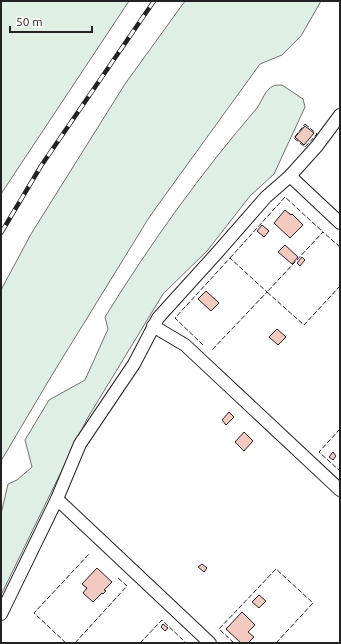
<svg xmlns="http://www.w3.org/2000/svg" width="341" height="644" font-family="Ubuntu,sans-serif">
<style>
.green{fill:#e0efe3;stroke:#6f6f6f}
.building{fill:#f3c9c0;stroke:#222}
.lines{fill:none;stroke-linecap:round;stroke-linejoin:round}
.minor-casing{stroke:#222;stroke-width:14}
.minor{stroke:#fff;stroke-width:12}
.rail-casing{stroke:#222;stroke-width:4.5}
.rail{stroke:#fff;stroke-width:3;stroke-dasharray:9;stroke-linecap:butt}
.fence{stroke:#222;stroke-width:1;stroke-dasharray:5 2;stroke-linecap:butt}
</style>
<rect width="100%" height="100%" fill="#fff"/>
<g class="green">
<polygon points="1,1 129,1 1,194"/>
<polygon points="185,1 321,1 301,36 282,55 260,64 150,216 52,375 1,461 1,290 31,234 125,84"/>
<path d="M 282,85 L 303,99 L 305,107 L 274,174 L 250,196 L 207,251 L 163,294 L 87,419 L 1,595 L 1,514 L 8,484 L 17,480 L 32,467 L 25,440 L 49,400 L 85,380 L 108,329 L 105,317 C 150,244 201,173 257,108 C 262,101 265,90 273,86 C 275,85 279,85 282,85 Z"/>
</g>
<g class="building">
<polygon points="305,126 314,133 304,145 295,137"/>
<polygon points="285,210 291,215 292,214 303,225 290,238 274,223"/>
<polygon points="262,225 269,231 264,237 257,231"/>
<polygon points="285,245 298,257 292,264 278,252"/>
<polygon points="302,257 305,260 300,266 297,263"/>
<polygon points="206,291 219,303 211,311 198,299"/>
<polygon points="277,329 286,337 278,345 269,337"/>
<polygon points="229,412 234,417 226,425 222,420"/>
<polygon points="244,432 253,441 244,451 235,442"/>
<polygon points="333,452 336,456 333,460 329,457"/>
<polygon points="202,564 207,568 204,572 198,567"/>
<polygon points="97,568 112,582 104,590 106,591 103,594 102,593 93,602 83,593 87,588 82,584"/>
<polygon points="259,595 266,601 259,608 252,602"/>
<polygon points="242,612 255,625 248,632 254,637 248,643 241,643 226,629"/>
<polygon points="163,624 168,628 165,631 161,627"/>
</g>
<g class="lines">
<g class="minor-casing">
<g id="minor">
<polyline points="290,176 340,223"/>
<polyline points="153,326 185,345 340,490"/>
<polyline points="57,499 210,643"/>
<polyline points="1,614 57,499 80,444 134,364 158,318 216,254 266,197 290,176 317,146 340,115"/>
</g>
</g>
<use href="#minor" class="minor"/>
<g class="rail-casing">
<polyline id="rail" points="1,233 41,166 154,1"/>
</g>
<use href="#rail" class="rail"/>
<g class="fence">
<polygon points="305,124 317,134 305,147 294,138"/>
<polyline points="340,247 323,232 267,292 304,325 340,286"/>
<polyline points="230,258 285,197 323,232"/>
<polyline points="203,345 175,318 230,258 267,292 211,351"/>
<polyline points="340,429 319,452 340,471"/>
<polyline points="66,643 34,613 90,553"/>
<polyline points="75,643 127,586 117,577"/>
<polyline points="140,643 162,620 186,643"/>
<polyline points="234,643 219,629 276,569 313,603 276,643"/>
</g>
</g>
<rect width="341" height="644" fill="none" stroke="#222222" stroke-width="4"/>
<path d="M10 26v6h82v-6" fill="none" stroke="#222222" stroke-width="2"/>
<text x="16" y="26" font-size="12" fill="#222222" stroke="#ffffff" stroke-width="3" paint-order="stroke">50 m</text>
</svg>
